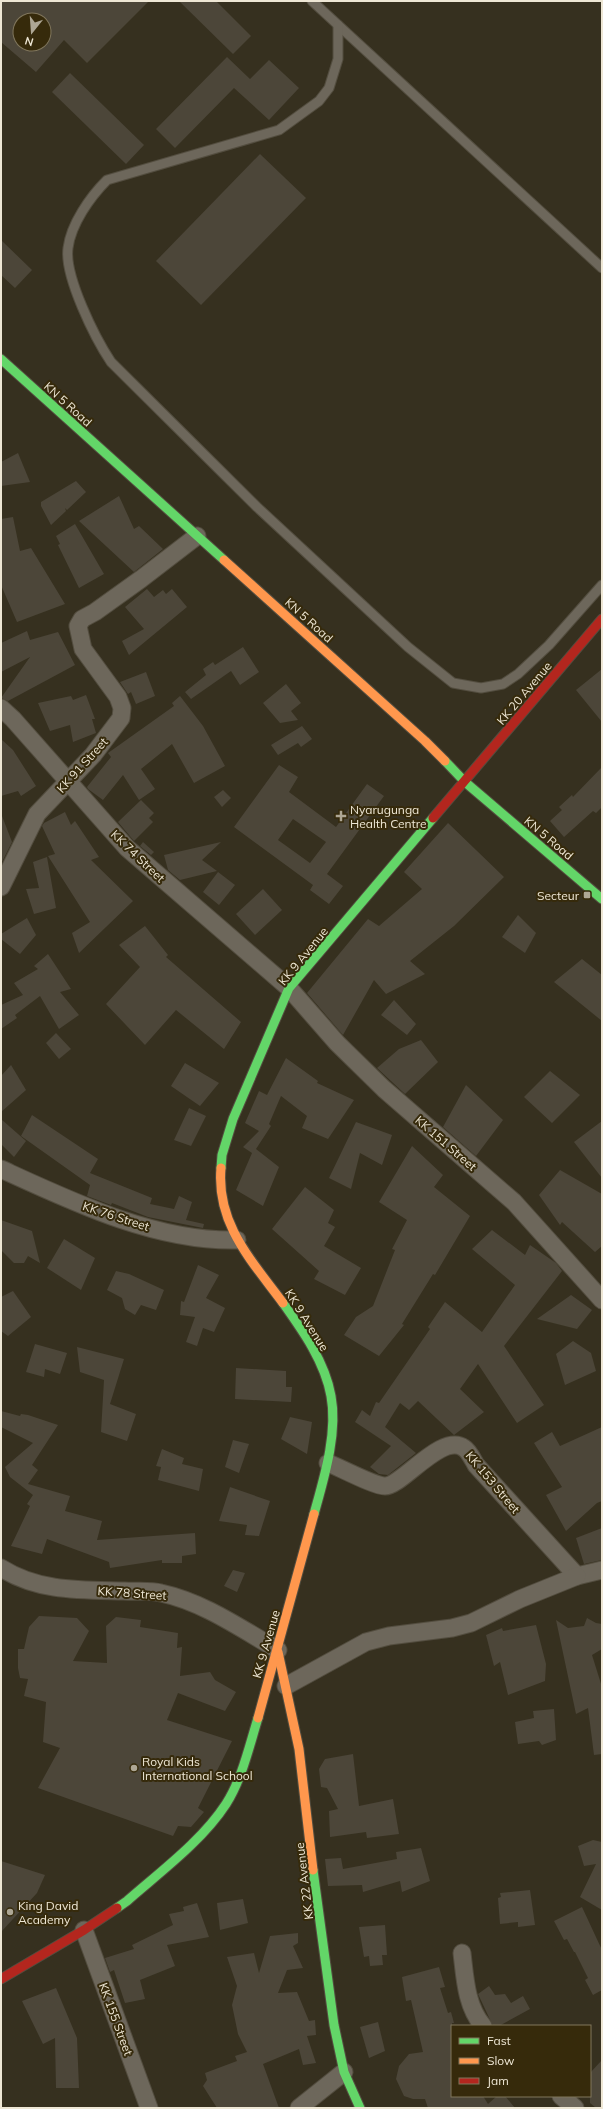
<svg xmlns="http://www.w3.org/2000/svg" width="603" height="2109" font-family="Mulish,sans-serif">
<style>
.building{fill:#4c4639;fill-rule:evenodd}
.lines{fill:none;stroke-linecap:round;stroke-linejoin:round}
.lane-casing{stroke:#534d3f;stroke-width:11}
.street-casing{stroke:#534d3f;stroke-width:19}
.fast-casing{stroke:#534d3f;stroke-width:11}
.slow-casing{stroke:#534d3f;stroke-width:11}
.jam-casing{stroke:#534d3f;stroke-width:11}
.lane{stroke:#6d675b;stroke-width:9}
.street{stroke:#6d675b;stroke-width:17}
.fast{stroke:#63d668;stroke-width:9}
.slow{stroke:#ff974d;stroke-width:9}
.jam{stroke:#b3261e;stroke-width:9}
.poi-dot{fill:#aea795;stroke:#362a0b;stroke-width:1.5}
.labels{text-anchor:middle;dominant-baseline:central;stroke-width:4;stroke-linejoin:round;paint-order:stroke}
.street-label{font-size:12px;fill:#eee7d5;stroke:#362a0b}
.poi-label{font-size:12px;fill:#eee7d5;stroke:#362a0b;text-anchor:start}
</style>
<rect width="100%" height="100%" fill="#36301f"/>
<g class="building">
<path d="M 1,1 L 149,1 L 87,63 L 64,40 L 36,72 L 1,42 ZM 20,20 L 44,20 L 44,44 L 20,44 Z"/>
<polygon points="179,1 216,1 251,36 233,54"/>
<polygon points="227,57 250,79 269,60 299,88 269,120 234,88 175,148 156,129"/>
<polygon points="70,73 144,145 126,164 52,92"/>
<polygon points="260,154 306,198 201,305 156,261"/>
<polygon points="1,240 32,270 15,288 1,275"/>
<polygon points="18,453 30,482 1,486 1,462"/>
<polygon points="76,481 86,492 67,510 65,508 66,511 51,525 41,506 41,502"/>
<polygon points="119,496 134,529 139,526 163,549 134,572 79,521"/>
<polygon points="13,517 20,551 31,548 65,604 17,622 1,585 1,519"/>
<polygon points="75,524 104,574 79,588 58,545 60,544 56,536"/>
<polygon points="147,589 154,597 163,590 166,594 172,589 187,607 129,655 122,641 144,629 125,607"/>
<polygon points="27,631 30,640 58,632 75,665 8,701 1,698 30,657 1,672 1,643"/>
<polygon points="243,647 259,672 240,685 231,671 191,699 185,692 206,675 203,669 213,662 215,665"/>
<polygon points="602,669 602,722 576,690"/>
<polygon points="146,672 155,696 136,704 131,692 128,694 120,682"/>
<polygon points="286,684 301,703 291,711 298,720 280,723 263,703"/>
<polygon points="86,695 95,719 92,719 96,733 73,742 70,725 50,731 38,703 71,696 73,700"/>
<polygon points="180,696 203,726 225,766 194,783 172,744 141,769 155,789 139,800 123,775 103,800 88,789 87,787 111,757 108,753 174,706 172,703"/>
<polygon points="302,726 312,739 301,747 298,743 278,755 271,745"/>
<polygon points="1,739 13,750 36,786 21,796 18,791 1,796"/>
<path d="M 279,765 L 298,777 L 289,792 L 336,827 L 367,784 L 384,796 L 327,874 L 343,886 L 329,904 L 310,890 L 313,885 L 234,827 ZM 293,819 L 326,842 L 310,863 L 278,840 Z"/>
<polygon points="602,767 602,807 596,813 593,811 564,837 550,821 562,810 559,807 572,795 573,797"/>
<polygon points="223,790 231,798 222,807 214,797"/>
<polygon points="141,800 154,813 149,818 153,822 134,841 118,822"/>
<polygon points="65,812 71,825 75,821 99,857 91,860 133,901 79,953 72,933 90,922 48,856 55,854 42,826 44,823"/>
<polygon points="2,816 12,842 1,864 1,817"/>
<polygon points="448,823 504,877 454,926 410,961 425,974 386,994 374,980 343,1035 307,993 368,919 379,926 422,889 404,872"/>
<polygon points="143,842 154,852 151,855 140,846"/>
<polygon points="221,842 202,860 217,871 180,880 168,870 164,855"/>
<polygon points="47,857 56,908 34,914 26,889 39,888 33,862"/>
<polygon points="218,872 235,885 219,905 203,892"/>
<polygon points="263,889 282,910 255,935 236,914"/>
<polygon points="518,915 536,933 525,953 502,937"/>
<polygon points="27,918 36,935 20,954 1,939 1,934"/>
<polygon points="145,926 168,955 166,957 241,1022 224,1049 176,1010 145,1045 106,1004 140,967 119,945"/>
<polygon points="48,954 71,989 60,992 79,1015 59,1029 40,996 15,1015 17,1018 1,1029 1,1005 23,995 14,983 38,969 34,966"/>
<polygon points="582,959 602,975 602,1021 554,982"/>
<polygon points="394,1000 416,1024 407,1035 381,1015"/>
<polygon points="56,1033 71,1049 59,1059 46,1043"/>
<polygon points="421,1040 438,1062 405,1094 377,1068 399,1049"/>
<polygon points="286,1058 318,1081 317,1083 354,1100 328,1139 302,1128 307,1116 281,1096 269,1124 271,1126 256,1149 279,1167 263,1206 236,1190 252,1153 243,1147 259,1131 245,1123 259,1091 267,1095"/>
<polygon points="185,1063 219,1083 200,1106 171,1086"/>
<polygon points="11,1065 26,1090 1,1112 1,1076"/>
<polygon points="550,1071 580,1095 552,1123 524,1097"/>
<polygon points="466,1085 503,1120 476,1156 443,1127"/>
<polygon points="189,1108 206,1116 191,1146 174,1140"/>
<polygon points="32,1115 98,1159 90,1173 152,1198 150,1204 174,1209 179,1196 192,1202 186,1220 204,1224 203,1228 148,1217 112,1203 111,1205 87,1196 90,1185 21,1136"/>
<polygon points="1,1119 26,1141 14,1157 1,1144"/>
<polygon points="602,1121 602,1178 574,1142"/>
<polygon points="356,1122 392,1135 382,1165 360,1153 351,1189 329,1178"/>
<polygon points="412,1146 443,1175 434,1187 470,1216 435,1275 433,1274 402,1324 404,1325 379,1356 344,1335 356,1317 373,1306 395,1250 392,1249 407,1220 379,1202"/>
<polygon points="560,1170 602,1194 602,1246 595,1252 562,1222 560,1225 539,1195"/>
<polygon points="305,1187 334,1210 328,1223 335,1227 324,1246 361,1268 345,1295 314,1279 319,1271 272,1229"/>
<polygon points="1,1220 32,1231 40,1263 28,1256 24,1263 14,1263 1,1250"/>
<polygon points="492,1230 525,1255 530,1245 556,1263 562,1271 504,1346 544,1405 517,1423 478,1364 460,1389 484,1412 454,1435 418,1401 409,1410 400,1403 385,1427 416,1453 388,1475 379,1474 370,1467 391,1446 355,1422 362,1410 370,1416 376,1402 379,1403 430,1329 428,1327 445,1302 482,1332 515,1285 472,1249"/>
<polygon points="64,1239 95,1258 81,1290 47,1268"/>
<polygon points="198,1265 219,1275 206,1298 225,1308 214,1332 203,1328 197,1346 186,1342 195,1317 180,1315 181,1301 184,1302"/>
<polygon points="116,1271 129,1274 164,1290 156,1310 141,1305 135,1315 125,1309 122,1298 107,1290"/>
<polygon points="13,1291 31,1317 8,1336 1,1331 1,1297"/>
<polygon points="571,1295 592,1310 577,1329 537,1319"/>
<polygon points="573,1341 591,1353 596,1371 565,1385 556,1354"/>
<polygon points="35,1344 67,1353 60,1374 45,1369 44,1377 26,1372"/>
<polygon points="77,1347 124,1359 110,1404 136,1414 127,1441 101,1432 104,1380 80,1372"/>
<polygon points="236,1368 286,1371 286,1387 292,1387 291,1402 235,1399"/>
<polygon points="1,1411 20,1416 21,1414 28,1415 58,1425 32,1465 38,1470 28,1484 70,1496 65,1511 102,1521 97,1540 195,1533 196,1554 182,1556 182,1563 162,1563 162,1560 110,1568 109,1562 47,1539 42,1554 11,1546 30,1506 27,1504 33,1495 10,1477 5,1467 33,1443 1,1427"/>
<polygon points="290,1417 312,1422 307,1454 281,1439"/>
<polygon points="602,1427 602,1501 597,1503 566,1531 546,1495 562,1487 534,1443 552,1432 560,1446"/>
<polygon points="233,1440 249,1444 239,1473 225,1467"/>
<polygon points="162,1449 184,1458 182,1464 203,1469 199,1491 158,1480 161,1467 156,1466"/>
<polygon points="230,1487 270,1501 259,1536 245,1535 247,1525 219,1521"/>
<polygon points="602,1528 602,1560 584,1564 576,1538"/>
<polygon points="233,1570 245,1573 237,1592 224,1586"/>
<polygon points="39,1616 77,1618 89,1631 73,1661 107,1663 106,1626 116,1617 141,1620 140,1627 178,1633 177,1648 182,1647 180,1676 210,1672 215,1680 236,1692 225,1711 178,1693 167,1720 232,1741 198,1808 204,1812 191,1827 178,1826 173,1836 38,1788 60,1748 43,1742 46,1702 24,1696 28,1679 20,1678 18,1668 18,1649 24,1649 29,1627"/>
<polygon points="587,1618 596,1623 602,1624 602,1649 592,1655 602,1687 602,1754 594,1755 588,1708 576,1714 556,1620 568,1628 584,1626"/>
<polygon points="536,1625 546,1664 545,1681 508,1695 500,1662 494,1666 486,1635 502,1628 503,1631"/>
<polygon points="554,1709 556,1740 542,1745 539,1741 518,1744 515,1722 534,1718 533,1711"/>
<polygon points="353,1754 359,1806 393,1799 399,1834 367,1838 366,1832 330,1837 329,1811 338,1809 327,1788 321,1787 319,1769 325,1759"/>
<polygon points="593,1840 602,1842 602,1910 580,1897 596,1864 584,1866 578,1846"/>
<polygon points="421,1848 430,1881 402,1892 400,1881 363,1892 362,1885 328,1886 325,1859 341,1858 343,1869 397,1859 396,1852"/>
<polygon points="1,1861 45,1875 37,1893 1,1932"/>
<polygon points="530,1890 535,1925 518,1927 518,1922 500,1924 498,1898 501,1897 500,1893"/>
<polygon points="243,1899 248,1923 220,1930 217,1903"/>
<polygon points="197,1903 209,1937 167,1945 175,1966 140,1980 145,1999 125,2003 114,1970 110,1972 105,1958 134,1949 132,1945 173,1925 169,1914 184,1911 183,1907"/>
<polygon points="582,1907 602,1950 602,1990 593,1995 585,1980 588,1978 575,1952 574,1952 567,1939 564,1940 554,1921"/>
<polygon points="385,1925 387,1955 382,1955 383,1965 370,1966 369,1956 364,1957 359,1927"/>
<polygon points="298,1933 298,1943 293,1946 303,1968 287,1970 278,1993 297,1992 309,2021 315,2020 316,2035 307,2036 316,2063 303,2065 299,2049 263,2064 279,2108 217,2108 203,2086 207,2080 205,2073 237,2061 235,2056 247,2052 238,2034 232,2005 237,1986 227,1957 254,1953 259,1973 270,1936"/>
<polygon points="439,1967 445,1987 440,1988 448,2013 451,2012 454,2023 452,2023 452,2096 483,2096 488,2104 497,2096 505,2096 515,2108 428,2108 425,2099 413,2099 404,2096 396,2079 399,2066 409,2054 423,2052 411,2000 406,2001 402,1977"/>
<polygon points="489,1986 495,1995 505,1994 511,2003 523,1996 530,2009 499,2026 493,2026 478,1994"/>
<polygon points="56,1988 77,2038 79,2088 56,2088 55,2038 43,2044 22,2001"/>
<polygon points="378,2022 385,2051 369,2058 360,2027"/>
<polygon points="602,2060 602,2108 596,2108 590,2103 590,2073"/>
</g>
<g class="lines">
<g class="lane-casing">
<g id="lane">
<polyline points="312,1 602,268"/>
<path d="M 338,25 L 338,59 L 329,88 L 319,101 L 279,130 L 107,180 C 90,197 71,224 68,248 C 64,276 95,338 111,362 L 257,507 L 408,647 L 453,683 L 481,688 L 503,684 L 518,674 L 549,645 L 602,585"/>
</g>
</g>
<g class="street-casing">
<g id="street">
<polyline points="1,708 13,719 127,848 289,988 337,1043 384,1089 514,1202 602,1300"/>
<polyline points="1,887 37,814 93,755 121,718 122,708 118,697 83,649 78,626 82,619 95,612 141,579 197,536"/>
<path d="M 1,1169 C 73,1202 156,1242 237,1240"/>
<path d="M 328,1463 C 339,1467 374,1486 385,1486 C 402,1486 442,1432 464,1448 C 469,1451 473,1460 476,1465 L 577,1576 L 602,1570"/>
<path d="M 1,1568 C 39,1592 81,1590 124,1591 C 136,1592 149,1590 161,1593 C 203,1602 240,1628 278,1650"/>
<polyline points="286,1686 366,1642 389,1636 452,1628 471,1623 520,1599 577,1576"/>
<polyline points="84,1930 149,2108"/>
<path d="M 462,1953 C 465,1978 466,2006 483,2026"/>
<polyline points="561,2096 575,2108"/>
<polyline points="299,2108 344,2072"/>
</g>
</g>
<g class="fast-casing">
<g id="fast">
<polyline points="1,359 224,560"/>
<polyline points="445,761 465,782 602,899"/>
<polyline points="221,1168 222,1155 233,1119 289,988 433,818"/>
<path d="M 283,1303 C 303,1331 325,1362 331,1396 C 338,1433 324,1478 314,1514"/>
<polyline points="313,1870 334,2025 344,2072 360,2108"/>
<path d="M 117,1908 L 127,1901 C 160,1872 202,1841 226,1804 C 242,1779 249,1747 258,1718"/>
</g>
</g>
<g class="slow-casing">
<g id="slow">
<polyline points="224,560 425,741 445,761"/>
<path d="M 221,1168 C 216,1224 252,1261 283,1303"/>
<polyline points="278,1652 299,1749 313,1870"/>
<polyline points="258,1718 314,1514"/>
</g>
</g>
<g class="jam-casing">
<g id="jam">
<polyline points="433,818 602,619"/>
<polyline points="1,1979 84,1930 117,1908"/>
</g>
</g>
<use href="#lane" class="lane"/>
<use href="#street" class="street"/>
<use href="#fast" class="fast"/>
<use href="#slow" class="slow"/>
<use href="#jam" class="jam"/>
</g>
<g class="poi-dot">
<path d="M339 810h4v4h4v4h-4v4h-4v-4h-4v-4h4z"/>
<rect x="583" y="891" width="8" height="8" rx="2"/>
<circle cx="134" cy="1768" r="4"/>
<circle cx="10" cy="1912" r="4"/>
</g>
<g class="labels">
<g class="street-label">
<text transform="translate(68 404) rotate(42)">KN 5 Road</text>
<text transform="translate(309 620) rotate(42)">KN 5 Road</text>
<text transform="translate(524 693) rotate(-50)">KK 20 Avenue</text>
<text transform="translate(82 765) rotate(-48)">KK 91 Street</text>
<text transform="translate(549 838) rotate(40)">KN 5 Road</text>
<text transform="translate(138 856) rotate(44)">KK 74 Street</text>
<text transform="translate(303 956) rotate(-51)">KK 9 Avenue</text>
<text transform="translate(446 1143) rotate(41)">KK 151 Street</text>
<text transform="translate(116 1216) rotate(18)">KK 76 Street</text>
<text transform="translate(307 1320) rotate(58)">KK 9 Avenue</text>
<text transform="translate(493 1482) rotate(50)">KK 153 Street</text>
<text transform="translate(132 1593) rotate(4)">KK 78 Street</text>
<text transform="translate(266 1644) rotate(-74)">KK 9 Avenue</text>
<text transform="translate(304 1881) rotate(-97)">KK 22 Avenue</text>
<text transform="translate(116 2019) rotate(70)">KK 155 Street</text>
</g>
<g class="poi-label">
<text x="350" y="809">Nyarugunga<tspan x="350" dy="14">Health Centre</tspan></text>
<text x="579" y="895" text-anchor="end">Secteur</text>
<text x="142" y="1761">Royal Kids<tspan x="142" dy="14">International School</tspan></text>
<text x="18" y="1905">King David<tspan x="18" dy="14">Academy</tspan></text>
</g>
</g>
<rect width="603" height="2109" fill="none" stroke="#eee7d5" stroke-width="4"/>
<rect x="451" y="2025" width="140" height="72" fill="#362a0b" stroke="#80765c"/>
<rect x="459" y="2038" width="20" height="6" fill="#63d668" stroke="#80765c"/>
<text x="487" y="2045" font-size="12" fill="#eee7d5">Fast</text>
<rect x="459" y="2058" width="20" height="6" fill="#ff974d" stroke="#80765c"/>
<text x="487" y="2065" font-size="12" fill="#eee7d5">Slow</text>
<rect x="459" y="2078" width="20" height="6" fill="#b3261e" stroke="#80765c"/>
<text x="487" y="2085" font-size="12" fill="#eee7d5">Jam</text>
<g transform="translate(32 32) rotate(197)"><circle r="19" fill="#362a0b" stroke="#80765c"/>
<path d="M0-3L7 15L0 10L-7 15Z" fill="#aea795"/>
<text y="-6" font-size="11" font-weight="bold" text-anchor="middle" fill="#eee7d5">N</text>
</g>
</svg>
